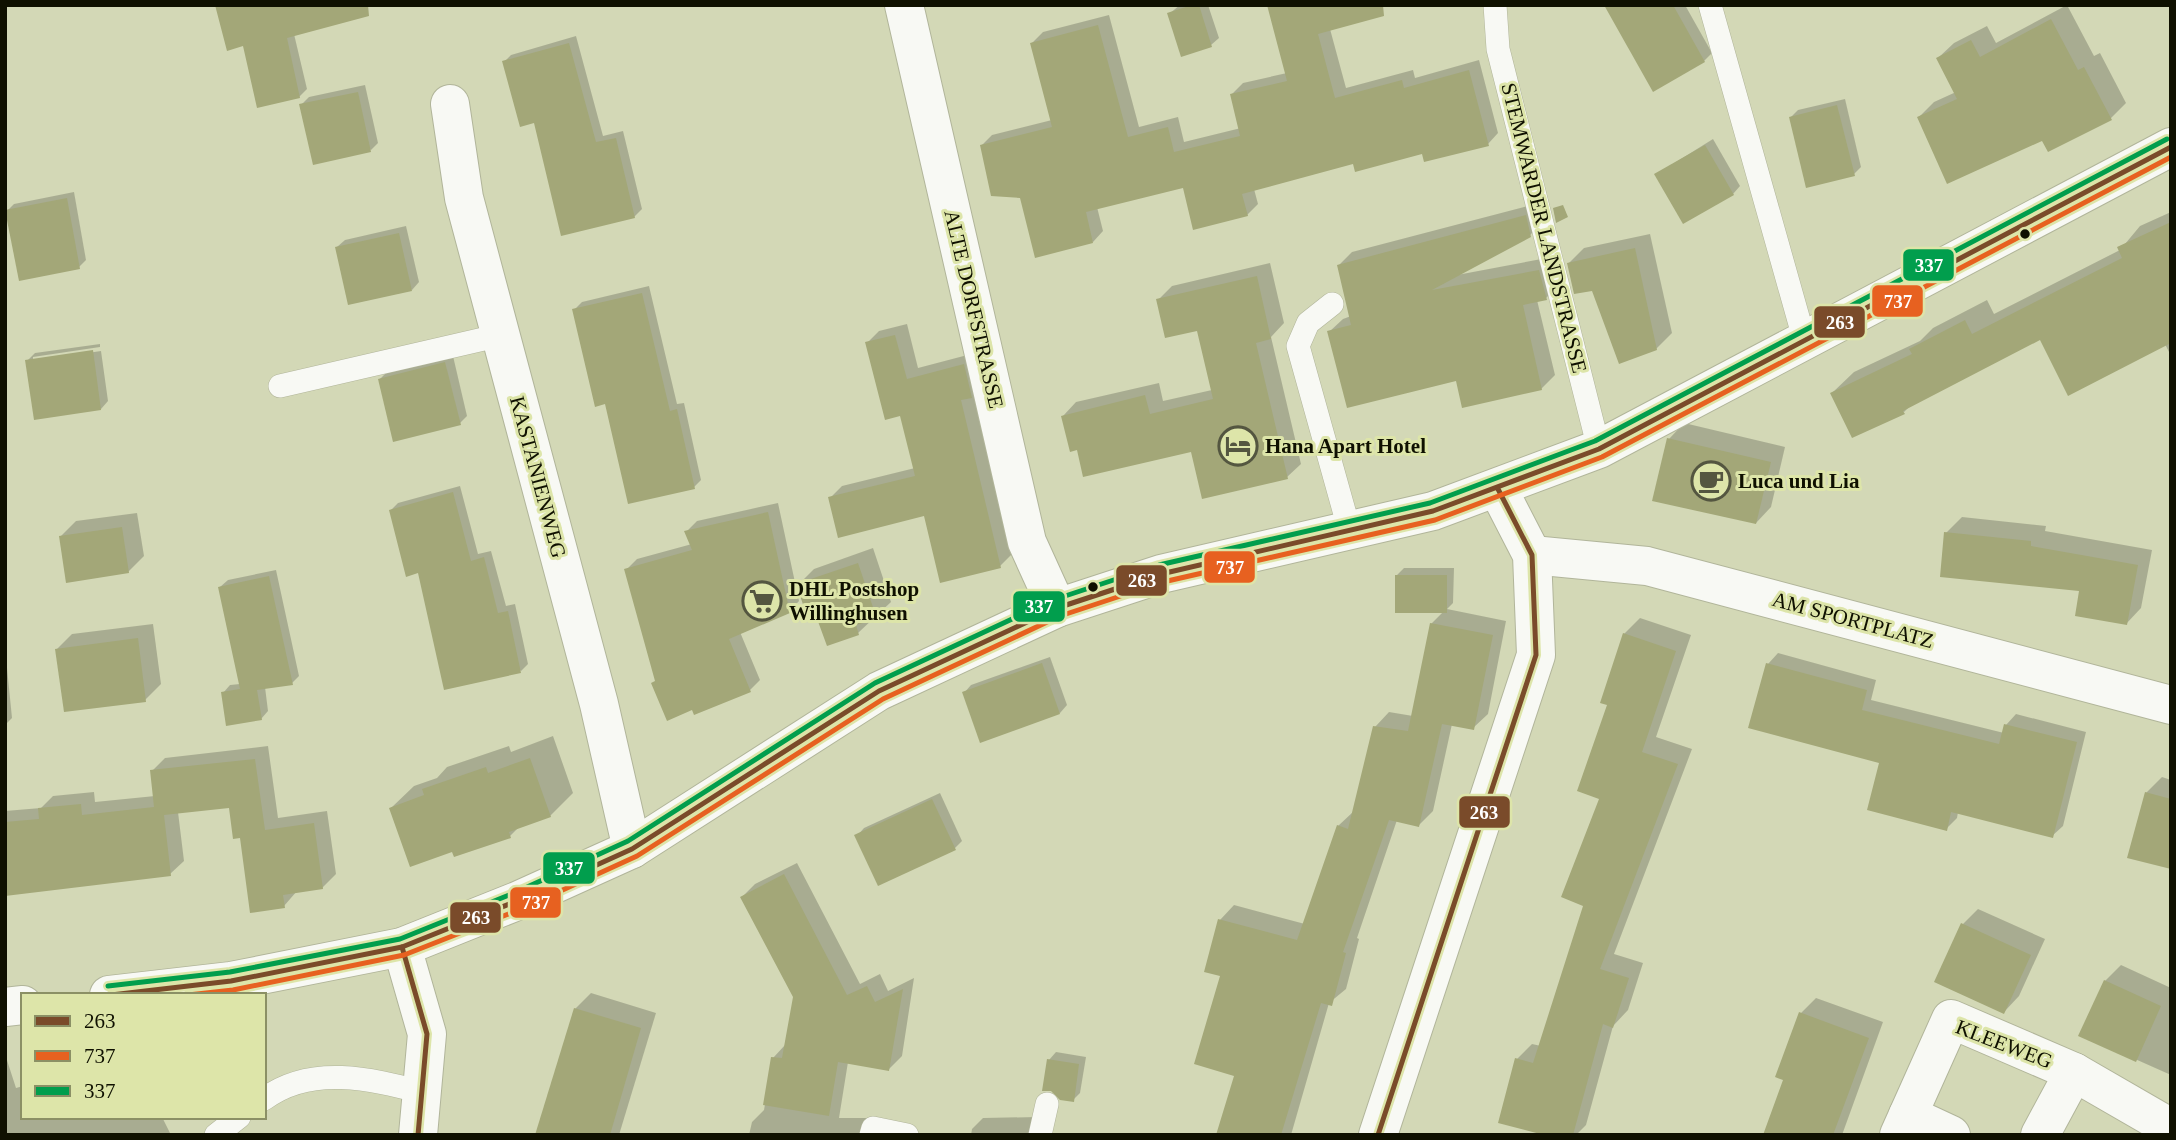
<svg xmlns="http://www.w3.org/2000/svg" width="2176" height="1140" font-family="'Times New Roman',serif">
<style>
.shadow{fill:#0003}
.building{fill:#a3a778}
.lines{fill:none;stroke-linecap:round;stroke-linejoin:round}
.service-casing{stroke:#b1b59a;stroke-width:24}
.minor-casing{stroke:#b1b59a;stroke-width:40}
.tertiary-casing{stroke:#b1b59a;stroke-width:40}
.service{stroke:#f8f9f4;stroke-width:23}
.minor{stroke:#f8f9f4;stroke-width:38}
.tertiary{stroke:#f8f9f4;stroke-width:38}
.bus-1-casing{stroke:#dde5a9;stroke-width:10}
.bus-2-casing{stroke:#dde5a9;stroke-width:10}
.bus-3-casing{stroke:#dde5a9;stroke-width:10}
.bus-1{stroke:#7a4b2a;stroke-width:5}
.bus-2{stroke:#e76120;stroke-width:5}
.bus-3{stroke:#019e4d;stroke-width:5}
.bus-dot{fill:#0f1000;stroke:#dde5a9;stroke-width:2.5}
.labels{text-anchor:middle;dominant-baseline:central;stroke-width:6;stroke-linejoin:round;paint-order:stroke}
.street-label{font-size:21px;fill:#0f1000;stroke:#dde5a9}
.poi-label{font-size:21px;font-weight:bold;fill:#0f1000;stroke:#dde5a9;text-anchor:start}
.line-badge{stroke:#dde5a9;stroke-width:2.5}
.badge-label{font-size:19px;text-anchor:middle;font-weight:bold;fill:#fff}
</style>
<rect width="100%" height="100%" fill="#d3d8b6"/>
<g class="shadow">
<polygon points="1180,5 1208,5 1219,38 1211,45 1169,14"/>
<polygon points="1269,5 1330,29 1346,88 1413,70 1415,78 1479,60 1498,133 1488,144 1354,162 1254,189 1258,204 1247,215 1184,186 1097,207 1103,231 1093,242 1021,196 982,145 992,135 1052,120 1032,43 1043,32 1109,15 1139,127 1178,117 1184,142 1241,128 1232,94 1243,83 1287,73"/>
<polygon points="1606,5 1685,5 1712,53 1704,61"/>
<polygon points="2067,5 2094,56 2100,53 2126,103 2111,118 2043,138 1919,117 1934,102 1956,92 1938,58 1954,43 1987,26 1996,43"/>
<polygon points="294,34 307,89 299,97 244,44"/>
<polygon points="576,36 603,136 623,131 642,209 634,217 535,121 504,62 511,55"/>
<polygon points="365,85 378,143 371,150 301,105 309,97"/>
<polygon points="1845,99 1861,167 1854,174 1791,117 1798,110"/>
<polygon points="1713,139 1740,186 1733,194 1657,174"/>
<polygon points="74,192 86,260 79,267 7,211 14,204"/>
<polygon points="1539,203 1543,222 1530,235 1457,275 1552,257 1559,285 1546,298 1537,300 1555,375 1541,389 1457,379 1329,332 1343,319 1351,316 1339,265 1352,252"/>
<polygon points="2171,212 2171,356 2165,344 2040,337 1911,405 1904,412 1832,393 1854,372 1920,341 1933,328 1987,300 1994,314 2120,250 2140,226"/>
<polygon points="406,226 419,282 412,290 337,247 345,240"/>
<polygon points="1650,234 1672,333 1656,349 1568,264 1584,248"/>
<polygon points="1270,263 1284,323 1271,337 1301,464 1287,477 1193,450 1078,448 1063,416 1076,402 1159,383 1163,401 1212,390 1198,329 1158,300 1172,286"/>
<polygon points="649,286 677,404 684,403 701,480 694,487 606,402 574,310 582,302"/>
<polygon points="907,324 918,368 975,353 1012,554 1000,566 926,514 830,498 842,486 915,468 902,414 867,343 879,331"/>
<polygon points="100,344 100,347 33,357 33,361 101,351 108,401 101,409 27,361 35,353"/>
<polygon points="453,356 467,416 460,423 380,379 387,372"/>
<polygon points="1684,423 1785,447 1771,507 1756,523 1669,439"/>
<polygon points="460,486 478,554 491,551 506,606 515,604 528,664 521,671 419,571 391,510 398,503"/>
<polygon points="778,503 799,601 789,612 740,632 760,680 750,690 656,680 626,570 637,559 692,544 686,532 697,521"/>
<polygon points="137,513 144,556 128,572 61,536 76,521"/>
<polygon points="1962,517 2046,526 2045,531 2152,550 2141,608 2126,624 2081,589 1946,533"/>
<polygon points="873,548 891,602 858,633 817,614 798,585 814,569"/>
<polygon points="1404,568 1454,568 1453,603 1447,609 1506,621 1488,714 1473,728 1452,724 1433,811 1419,825 1397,820 1357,938 1359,939 1346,989 1329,1003 1291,1135 1218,1135 1236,1075 1222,974 1220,920 1234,905 1305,924 1338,826 1353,812 1375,727 1389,712 1413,716 1431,624 1444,611 1397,575"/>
<polygon points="276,570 299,676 292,683 265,687 268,711 261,719 223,693 230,685 240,684 220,587 228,580"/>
<polygon points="1640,618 1691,635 1656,737 1692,749 1614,954 1643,963 1628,1010 1613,1026 1586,1125 1576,1135 1551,1135 1517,1059 1532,1044 1541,1046 1585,904 1602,798 1609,704 1624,634"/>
<polygon points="153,624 161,684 145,700 57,649 72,634"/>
<polygon points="5,648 12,718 5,725"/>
<polygon points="1778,653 1876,680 1871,700 2004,733 2006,725 2016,714 2086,732 2063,826 2052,836 1958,812 1957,818 1946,829 1881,761 1768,664"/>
<polygon points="1050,657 1067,705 1060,713 964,693 971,685"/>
<polygon points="553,736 573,793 550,816 520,826 510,836 453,850 391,808 414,786 437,778 447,767 509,746 511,752"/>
<polygon points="268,746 278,818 327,811 336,874 322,888 297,891 284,906 241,836 230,806 178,812 184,861 170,874 5,894 5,811 41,808 53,796 94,792 95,802 155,796 152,771 165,758"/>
<polygon points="2162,777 2171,780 2171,868 2146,793"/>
<polygon points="940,793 962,841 955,848 857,836 864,828"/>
<polygon points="797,863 860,984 880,974 888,991 914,978 902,1056 889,1069 848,1062 839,1118 870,1118 870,1135 749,1135 752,1122 764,1110 773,1058 785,1045 794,997 742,897 755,884"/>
<polygon points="1978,909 2045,939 2019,996 2004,1012 1963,924"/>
<polygon points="2121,965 2171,988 2171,1075 2081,1035 2105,981"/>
<polygon points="591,993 656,1013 619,1135 537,1135 575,1009"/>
<polygon points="1816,998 1883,1022 1842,1135 1764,1135 1785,1079 1801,1013"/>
<polygon points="1056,1052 1086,1057 1080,1093 1073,1100 1049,1060"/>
<polygon points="5,1054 16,1088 23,1086 23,1117 170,1117 163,1119 171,1135 5,1135"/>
<polygon points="1037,1117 1039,1135 971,1135 972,1129 983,1118"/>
</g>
<g class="building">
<polygon points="215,5 368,5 369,16 287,38 300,98 257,108 243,46 227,51"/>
<polygon points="1192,5 1199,5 1212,47 1181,57 1167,13"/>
<polygon points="1267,5 1383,5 1384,16 1318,34 1335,98 1402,80 1404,88 1469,70 1489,146 1424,162 1422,154 1355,172 1353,164 1242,194 1248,216 1193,230 1183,188 1086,212 1093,243 1035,258 1020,198 991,196 980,145 1052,127 1030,43 1098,25 1128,137 1168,127 1174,152 1240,136 1230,94 1287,81"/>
<polygon points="1604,5 1673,5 1705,62 1653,92"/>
<polygon points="2051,19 2078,70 2084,67 2112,120 2048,152 2042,141 1947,184 1917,117 1957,99 1936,58 1971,40 1980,57"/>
<polygon points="569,43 596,142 616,138 635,218 561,236 534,123 520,127 502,61"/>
<polygon points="358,92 371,152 313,165 299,104"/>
<polygon points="1837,105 1855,176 1806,188 1789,117"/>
<polygon points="1705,145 1734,195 1683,224 1654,174"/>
<polygon points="67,198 80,269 19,281 5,210"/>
<polygon points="1563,205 1568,217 1556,223 1553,208"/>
<polygon points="1526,215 1531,237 1432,290 1539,270 1547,300 1523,305 1542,390 1462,408 1456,381 1347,408 1327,331 1351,325 1337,265"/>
<polygon points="2171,222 2171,343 2068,396 2040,340 1903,411 1905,414 1852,438 1830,393 1912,354 1909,349 1965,320 1972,334 2122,258 2117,247"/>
<polygon points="399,233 412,291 348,305 335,247"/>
<polygon points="1635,248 1657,350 1619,364 1592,291 1574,294 1567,263"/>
<polygon points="1257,276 1271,339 1256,343 1288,479 1202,499 1191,452 1083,477 1077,450 1070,452 1061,416 1145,395 1150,414 1213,399 1197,331 1165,338 1156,299"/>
<polygon points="642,293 670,411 677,409 695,489 628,504 605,404 595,407 572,309"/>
<polygon points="895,335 907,379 964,364 972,398 961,400 1001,568 940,583 924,516 838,538 828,497 915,476 900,416 885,420 865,342"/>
<polygon points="93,350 101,410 34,420 25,360"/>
<polygon points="445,362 461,425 393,442 378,379"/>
<polygon points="1667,438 1771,462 1756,524 1652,501"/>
<polygon points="453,492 471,561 484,557 498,613 508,611 521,673 444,690 418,573 406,577 389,510"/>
<polygon points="768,512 790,613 729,639 751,692 694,715 692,710 667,721 651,683 655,681 624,569 692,550 684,531"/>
<polygon points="122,527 129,573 66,583 59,536"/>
<polygon points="1944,532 2031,541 2031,546 2138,565 2127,625 2075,616 2079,591 1940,577"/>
<polygon points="858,563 877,619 856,625 859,635 827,646 816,616 808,619 796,584"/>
<rect x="1395" y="575" width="52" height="38"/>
<polygon points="269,576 293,685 257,690 262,720 226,726 221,692 240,689 218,587"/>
<polygon points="1430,623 1493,635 1474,730 1442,724 1419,827 1389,820 1343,952 1346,953 1332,1006 1321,1003 1281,1135 1216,1135 1234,1076 1194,1064 1220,976 1204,972 1218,919 1297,940 1337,825 1348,829 1373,726 1408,731"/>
<polygon points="1623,633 1676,651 1642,752 1678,764 1600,969 1629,978 1613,1028 1603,1024 1573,1135 1544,1135 1498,1123 1515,1058 1533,1063 1583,906 1561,897 1599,799 1577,791 1607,705 1600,703"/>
<polygon points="138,638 146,702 64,712 55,649"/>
<polygon points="1042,663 1060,714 980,743 962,692"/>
<polygon points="1766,663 1867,690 1862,710 1999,744 2004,724 2077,742 2053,838 1951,812 1947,831 1867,810 1879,763 1748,728"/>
<polygon points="530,758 551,817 509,832 511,838 454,857 452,852 410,867 389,808 424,795 422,789 486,767 488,773"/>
<polygon points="255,759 265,830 314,823 323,889 283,895 285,908 250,913 240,838 233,839 229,808 164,815 171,876 5,896 5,822 39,819 38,808 81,804 82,815 154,807 150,770"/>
<polygon points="2145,792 2171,799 2171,869 2127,858"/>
<polygon points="932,799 956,850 878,886 854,835"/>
<polygon points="784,874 847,995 867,986 875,1002 903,989 889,1071 838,1062 829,1116 763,1105 771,1057 782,1058 793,997 740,897"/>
<polygon points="1961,923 2031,955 2004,1014 1934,982"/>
<polygon points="2104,980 2161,1006 2136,1062 2078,1036"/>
<polygon points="574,1008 641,1028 610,1135 535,1135"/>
<polygon points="1799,1012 1869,1038 1833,1135 1763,1135 1783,1080 1775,1077"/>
<polygon points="1047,1059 1079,1064 1074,1102 1060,1100 1051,1091 1042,1091"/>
</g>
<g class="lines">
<g class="service-casing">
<g id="service">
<polyline points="1495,5 1498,49 1599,449"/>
<polyline points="1710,5 1805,342"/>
<polyline points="1332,304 1308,323 1298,346 1350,532"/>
<polyline points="280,386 501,335"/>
<path d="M 264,1099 C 311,1064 371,1079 422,1092"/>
<polyline points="216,1135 239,1117"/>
<polyline points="871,1135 873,1128 907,1135"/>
<polyline points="1040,1135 1047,1104"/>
</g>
</g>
<g class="minor-casing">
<g id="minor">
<polyline points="904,5 1027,542 1057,608"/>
<polyline points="450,104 464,198 599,704 632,849"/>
<polyline points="1532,555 1647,566 2171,705"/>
<polyline points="402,947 427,1034 418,1135"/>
<polyline points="2074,1072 2171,1128"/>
<polyline points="1908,1115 1951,1135"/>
<polyline points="1378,1135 1536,655 1532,555 1498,489"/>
<polyline points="1899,1135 1951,1019 2074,1072 2040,1135"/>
</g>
</g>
<g class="tertiary-casing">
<g id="tertiary">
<polyline points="109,995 231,981 402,947 517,901 632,849 879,691 1057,608 1161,574 1433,511 1599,449 2171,147"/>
<polyline points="5,1007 23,1005"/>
</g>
</g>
<use href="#service" class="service"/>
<use href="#minor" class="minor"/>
<use href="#tertiary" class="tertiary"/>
<g class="bus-1-casing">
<g id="bus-1">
<polyline points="402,947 427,1034 418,1135"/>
<polyline points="111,995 231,981 402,947 517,901 632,849 879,691 1057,608 1161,574 1433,511 1599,449 2171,147"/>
<polyline points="1378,1135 1536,655 1532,555 1498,489"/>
</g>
</g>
<g class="bus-2-casing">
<polyline id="bus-2" points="188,995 233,990 404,955 521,909 637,856 883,699 1060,616 1163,582 1435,520 1602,457 2171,157"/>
</g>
<g class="bus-3-casing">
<polyline id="bus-3" points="108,986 230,972 400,939 514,893 628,841 875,683 1053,600 1159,565 1430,503 1595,441 2167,139"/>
</g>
<use href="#bus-1" class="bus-1"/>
<use href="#bus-2" class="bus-2"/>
<use href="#bus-3" class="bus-3"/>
</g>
<defs>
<g id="hotel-ring" transform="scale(2.0125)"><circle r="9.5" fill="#dde5a9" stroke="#545640" stroke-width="1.5"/><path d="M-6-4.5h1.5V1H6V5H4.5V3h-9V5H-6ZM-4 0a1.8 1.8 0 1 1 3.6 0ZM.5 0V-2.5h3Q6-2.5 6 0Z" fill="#545640"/></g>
<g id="cafe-ring" transform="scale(2.0125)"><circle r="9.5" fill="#dde5a9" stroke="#545640" stroke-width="1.5"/><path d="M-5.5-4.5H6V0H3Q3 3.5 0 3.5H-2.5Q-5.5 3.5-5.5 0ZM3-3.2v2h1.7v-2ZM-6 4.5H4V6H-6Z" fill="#545640"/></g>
<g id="supermarket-ring" transform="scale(2.0125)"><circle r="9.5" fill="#dde5a9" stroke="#545640" stroke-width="1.5"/><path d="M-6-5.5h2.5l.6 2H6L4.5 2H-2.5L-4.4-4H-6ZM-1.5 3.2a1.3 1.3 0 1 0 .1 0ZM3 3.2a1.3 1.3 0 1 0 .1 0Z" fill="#545640"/></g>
</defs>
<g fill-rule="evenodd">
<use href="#hotel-ring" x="1238" y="446"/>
<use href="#cafe-ring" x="1711" y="481"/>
<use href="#supermarket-ring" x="762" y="601"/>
</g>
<g class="bus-dot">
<circle cx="2025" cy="234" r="6"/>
<circle cx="1093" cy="587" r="6"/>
</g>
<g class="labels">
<g class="street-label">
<text transform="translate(1544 228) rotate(76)">STEMWARDER LANDSTRASSE</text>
<text transform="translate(974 309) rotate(77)">ALTE DORFSTRASSE</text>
<text transform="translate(538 477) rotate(75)">KASTANIENWEG</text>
<text transform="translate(1853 620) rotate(15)">AM SPORTPLATZ</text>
<text transform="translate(2004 1044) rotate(21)">KLEEWEG</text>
</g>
<g class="poi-label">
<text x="1265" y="446">Hana Apart Hotel</text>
<text x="1738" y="481">Luca und Lia</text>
<text x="789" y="589">DHL Postshop<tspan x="789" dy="24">Willinghusen</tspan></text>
</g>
</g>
<g class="line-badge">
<rect x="1902" y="248" width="53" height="34" rx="7" fill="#019e4d"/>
<rect x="1871" y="284" width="53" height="34" rx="7" fill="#e76120"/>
<rect x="1813" y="305" width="53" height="34" rx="7" fill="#7a4b2a"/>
<rect x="1203" y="550" width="53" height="34" rx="7" fill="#e76120"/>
<rect x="1115" y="564" width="53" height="33" rx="7" fill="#7a4b2a"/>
<rect x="1012" y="590" width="54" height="33" rx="7" fill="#019e4d"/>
<rect x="1458" y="795" width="53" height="34" rx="7" fill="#7a4b2a"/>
<rect x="542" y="851" width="54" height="34" rx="7" fill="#019e4d"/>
<rect x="509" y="886" width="53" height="33" rx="7" fill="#e76120"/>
<rect x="449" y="901" width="53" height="33" rx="7" fill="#7a4b2a"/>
</g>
<g class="badge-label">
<text x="1929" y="272">337</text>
<text x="1898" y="308">737</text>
<text x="1840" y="329">263</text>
<text x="1230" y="574">737</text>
<text x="1142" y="587">263</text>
<text x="1039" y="613">337</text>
<text x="1484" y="819">263</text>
<text x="569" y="875">337</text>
<text x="536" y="909">737</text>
<text x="476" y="924">263</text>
</g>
<rect width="2176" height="1140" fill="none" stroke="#0f1000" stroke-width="14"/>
<rect x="21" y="993" width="245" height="126" fill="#dde5a9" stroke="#8b9065" stroke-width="2"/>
<rect x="35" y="1016" width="35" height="10" fill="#7a4b2a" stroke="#8b9065" stroke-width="2"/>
<text x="84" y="1028" font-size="21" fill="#0f1000">263</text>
<rect x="35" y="1051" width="35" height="10" fill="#e76120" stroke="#8b9065" stroke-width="2"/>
<text x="84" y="1063" font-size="21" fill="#0f1000">737</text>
<rect x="35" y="1086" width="35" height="10" fill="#019e4d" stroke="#8b9065" stroke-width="2"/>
<text x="84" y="1098" font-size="21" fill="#0f1000">337</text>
</svg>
